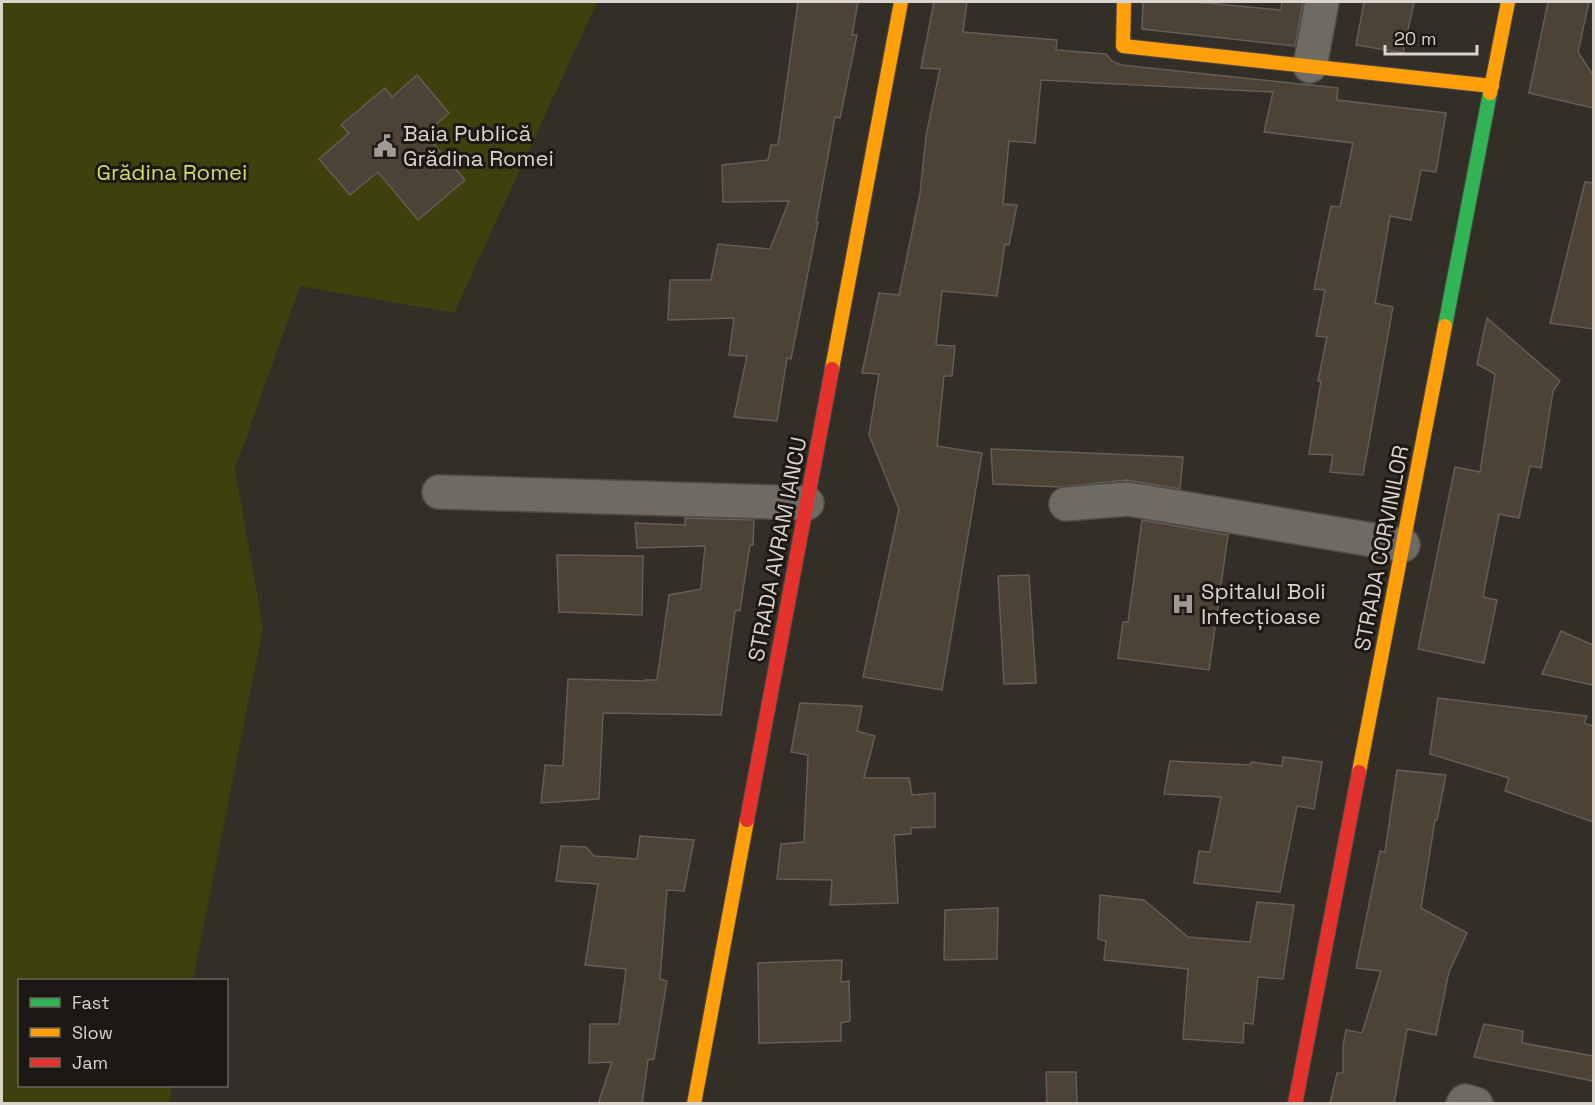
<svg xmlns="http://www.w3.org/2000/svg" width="1595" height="1105" font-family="'Space Grotesk',sans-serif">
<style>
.green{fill:#3e410e}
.building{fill:#4d4236;stroke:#625e58;stroke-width:1.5}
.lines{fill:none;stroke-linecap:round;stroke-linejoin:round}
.street-casing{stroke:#504c46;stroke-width:36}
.fast-casing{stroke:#504c46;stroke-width:16}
.slow-casing{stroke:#504c46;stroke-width:16}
.jam-casing{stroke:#504c46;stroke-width:16}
.street{stroke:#6e6a64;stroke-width:33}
.fast{stroke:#30b455;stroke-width:14}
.slow{stroke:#ff9f0a;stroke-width:14}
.jam{stroke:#e5322d;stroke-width:14}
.labels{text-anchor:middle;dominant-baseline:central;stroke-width:6;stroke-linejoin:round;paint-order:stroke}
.poi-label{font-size:22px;fill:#d9d4cc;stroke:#1c1813;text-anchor:start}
.park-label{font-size:22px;fill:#d2dd67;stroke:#1c1813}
.street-label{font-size:22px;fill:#d9d4cc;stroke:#1c1813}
</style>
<rect width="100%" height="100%" fill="#332f28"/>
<polygon class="green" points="2,2 597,2 454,313 300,286 235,469 263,627 193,980 20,980 20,1086 172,1086 169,1103 2,1104"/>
<g class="building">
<polygon points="798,2 858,2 852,35 857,35 840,118 835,117 816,222 818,222 791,359 787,358 777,421 734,417 747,356 729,355 734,318 668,320 670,280 711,280 718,244 770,249 789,201 723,202 722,165 768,160 771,145 778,145"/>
<polygon points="934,2 967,2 963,32 1057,40 1056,50 1106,54 1112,61 1121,65 1338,88 1337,100 1446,113 1436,172 1421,170 1411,220 1390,216 1375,303 1393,307 1363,475 1330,472 1333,455 1309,454 1321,381 1318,381 1327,337 1316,336 1325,290 1314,289 1331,206 1340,207 1353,143 1264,132 1273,92 1041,80 1035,143 1009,141 1003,204 1017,205 1009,245 1005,244 997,296 942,291 936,345 955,346 952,376 944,376 937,446 982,453 942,690 863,677 899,509 869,435 879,374 862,373 879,293 899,295 920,194 926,136 940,69 921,68"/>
<polygon points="1143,2 1197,2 1281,10 1282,2 1303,2 1295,46 1142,29"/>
<polygon points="1364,2 1414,2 1403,53 1356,45"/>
<polygon points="1548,2 1589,2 1578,52 1593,75 1593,108 1529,93"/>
<polygon points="417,75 449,113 425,134 465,180 418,220 378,172 350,195 319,159 349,133 341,125 385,88 392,97"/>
<polygon points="1585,182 1593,183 1593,329 1550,323"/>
<polygon points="1487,318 1560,381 1553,391 1541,468 1530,466 1519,518 1499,514 1483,597 1497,600 1484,663 1418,649 1455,467 1480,472 1495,374 1477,364"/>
<polygon points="991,449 1183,457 1180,489 1127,480 1061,487 993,484"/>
<polygon points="685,518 754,520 753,545 750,545 740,610 735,611 721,715 603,713 599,799 541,803 545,765 563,766 568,679 645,681 645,680 657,680 669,595 701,589 705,546 637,548 635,523 685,525"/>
<polygon points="1142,520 1228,535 1209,670 1118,658 1123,622 1128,622"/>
<polygon points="557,555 643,556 642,615 559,612"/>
<polygon points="1029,575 1036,683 1004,684 998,576"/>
<polygon points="1561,631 1593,645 1593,685 1542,674"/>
<polygon points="1438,698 1587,716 1584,723 1593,726 1593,822 1505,791 1509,778 1430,754"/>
<polygon points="800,703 862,706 857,731 875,736 864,778 909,778 912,795 935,793 935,827 911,828 911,834 894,835 898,903 830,905 832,880 777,879 781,844 804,842 808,755 791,752"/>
<polygon points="1283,757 1322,762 1314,809 1297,806 1280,892 1194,883 1199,851 1210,852 1221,797 1164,794 1170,761 1250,765 1251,762 1282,766"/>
<polygon points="1397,770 1446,775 1437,820 1435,820 1421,908 1467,933 1449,972 1436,1035 1407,1029 1394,1104 1330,1104 1337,1073 1343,1073 1343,1046 1346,1030 1362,1033 1381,971 1356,968 1380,851 1385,852"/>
<polygon points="640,836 694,840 684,891 667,890 660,979 667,981 654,1059 648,1060 642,1104 598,1104 612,1062 589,1063 590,1024 619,1024 626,969 585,965 598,884 556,881 561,846 586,847 594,856 637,859"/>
<polygon points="1100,895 1144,900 1188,937 1250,942 1257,902 1294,905 1283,979 1258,977 1253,1024 1244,1023 1243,1043 1183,1039 1188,969 1104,960 1106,941 1098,939"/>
<polygon points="998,908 997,959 944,960 945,910"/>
<polygon points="842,960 841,982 849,981 850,1021 841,1023 841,1041 759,1043 758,963"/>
<polygon points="1484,1024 1523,1031 1522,1043 1593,1056 1593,1081 1474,1057"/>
<polygon points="1046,1072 1076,1072 1077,1104 1047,1104"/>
</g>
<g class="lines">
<g class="street-casing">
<g id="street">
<polyline points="1310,66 1322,2"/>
<polyline points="439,492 807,503"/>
<polyline points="1066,504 1128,499 1403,545"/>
<polyline points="1463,1104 1465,1101 1476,1104"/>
</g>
</g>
<g class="fast-casing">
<polyline id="fast" points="1445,326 1490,93"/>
</g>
<g class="slow-casing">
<g id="slow">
<polyline points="1124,2 1123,46 1492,86"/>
<polyline points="1490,93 1508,2"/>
<polyline points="832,369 901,2"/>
<polyline points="1359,772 1445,326"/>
<polyline points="694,1104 747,820"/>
</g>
</g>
<g class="jam-casing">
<g id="jam">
<polyline points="747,820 832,369"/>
<polyline points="1295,1104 1359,772"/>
</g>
</g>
<use href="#street" class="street"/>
<use href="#fast" class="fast"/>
<use href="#slow" class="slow"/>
<use href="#jam" class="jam"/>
</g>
<defs>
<g id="civic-bare" transform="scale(1.8)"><path d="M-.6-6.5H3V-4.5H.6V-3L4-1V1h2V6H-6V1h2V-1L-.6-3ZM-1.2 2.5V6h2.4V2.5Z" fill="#9f9a93" stroke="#1c1813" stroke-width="2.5" paint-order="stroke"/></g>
<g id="hospital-bare" transform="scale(1.8)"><path d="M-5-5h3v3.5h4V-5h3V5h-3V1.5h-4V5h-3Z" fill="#9f9a93" stroke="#1c1813" stroke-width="2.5" paint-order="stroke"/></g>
</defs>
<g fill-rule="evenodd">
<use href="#civic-bare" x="385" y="146"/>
<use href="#hospital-bare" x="1183" y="604"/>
</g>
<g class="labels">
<g class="poi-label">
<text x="403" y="133">Baia Publică<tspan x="403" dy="25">Grădina Romei</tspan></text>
<text x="1201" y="591">Spitalul Boli<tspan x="1201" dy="25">Infecțioase</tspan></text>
</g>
<g class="park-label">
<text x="172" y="172">Grădina Romei</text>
</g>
<g class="street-label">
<text transform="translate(1381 548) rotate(-79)">STRADA CORVINILOR</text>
<text transform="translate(777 549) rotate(-79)">STRADA AVRAM IANCU</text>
</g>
</g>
<rect width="1595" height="1105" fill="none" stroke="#d9d4cc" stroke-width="6"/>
<rect x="18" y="979" width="210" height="108" fill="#1c1813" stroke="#68635d" stroke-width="1.5"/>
<rect x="30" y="998" width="30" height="9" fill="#30b455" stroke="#68635d" stroke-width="1.5"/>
<text x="72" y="1009" font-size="18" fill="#d9d4cc">Fast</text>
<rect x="30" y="1028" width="30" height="9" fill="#ff9f0a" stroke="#68635d" stroke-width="1.5"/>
<text x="72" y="1039" font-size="18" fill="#d9d4cc">Slow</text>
<rect x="30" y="1058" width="30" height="9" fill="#e5322d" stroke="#68635d" stroke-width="1.5"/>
<text x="72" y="1069" font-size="18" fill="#d9d4cc">Jam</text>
<path d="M1385 45v9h92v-9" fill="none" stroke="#d9d4cc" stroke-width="3"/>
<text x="1394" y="45" font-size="18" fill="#d9d4cc" stroke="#1c1813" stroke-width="4.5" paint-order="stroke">20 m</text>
</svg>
